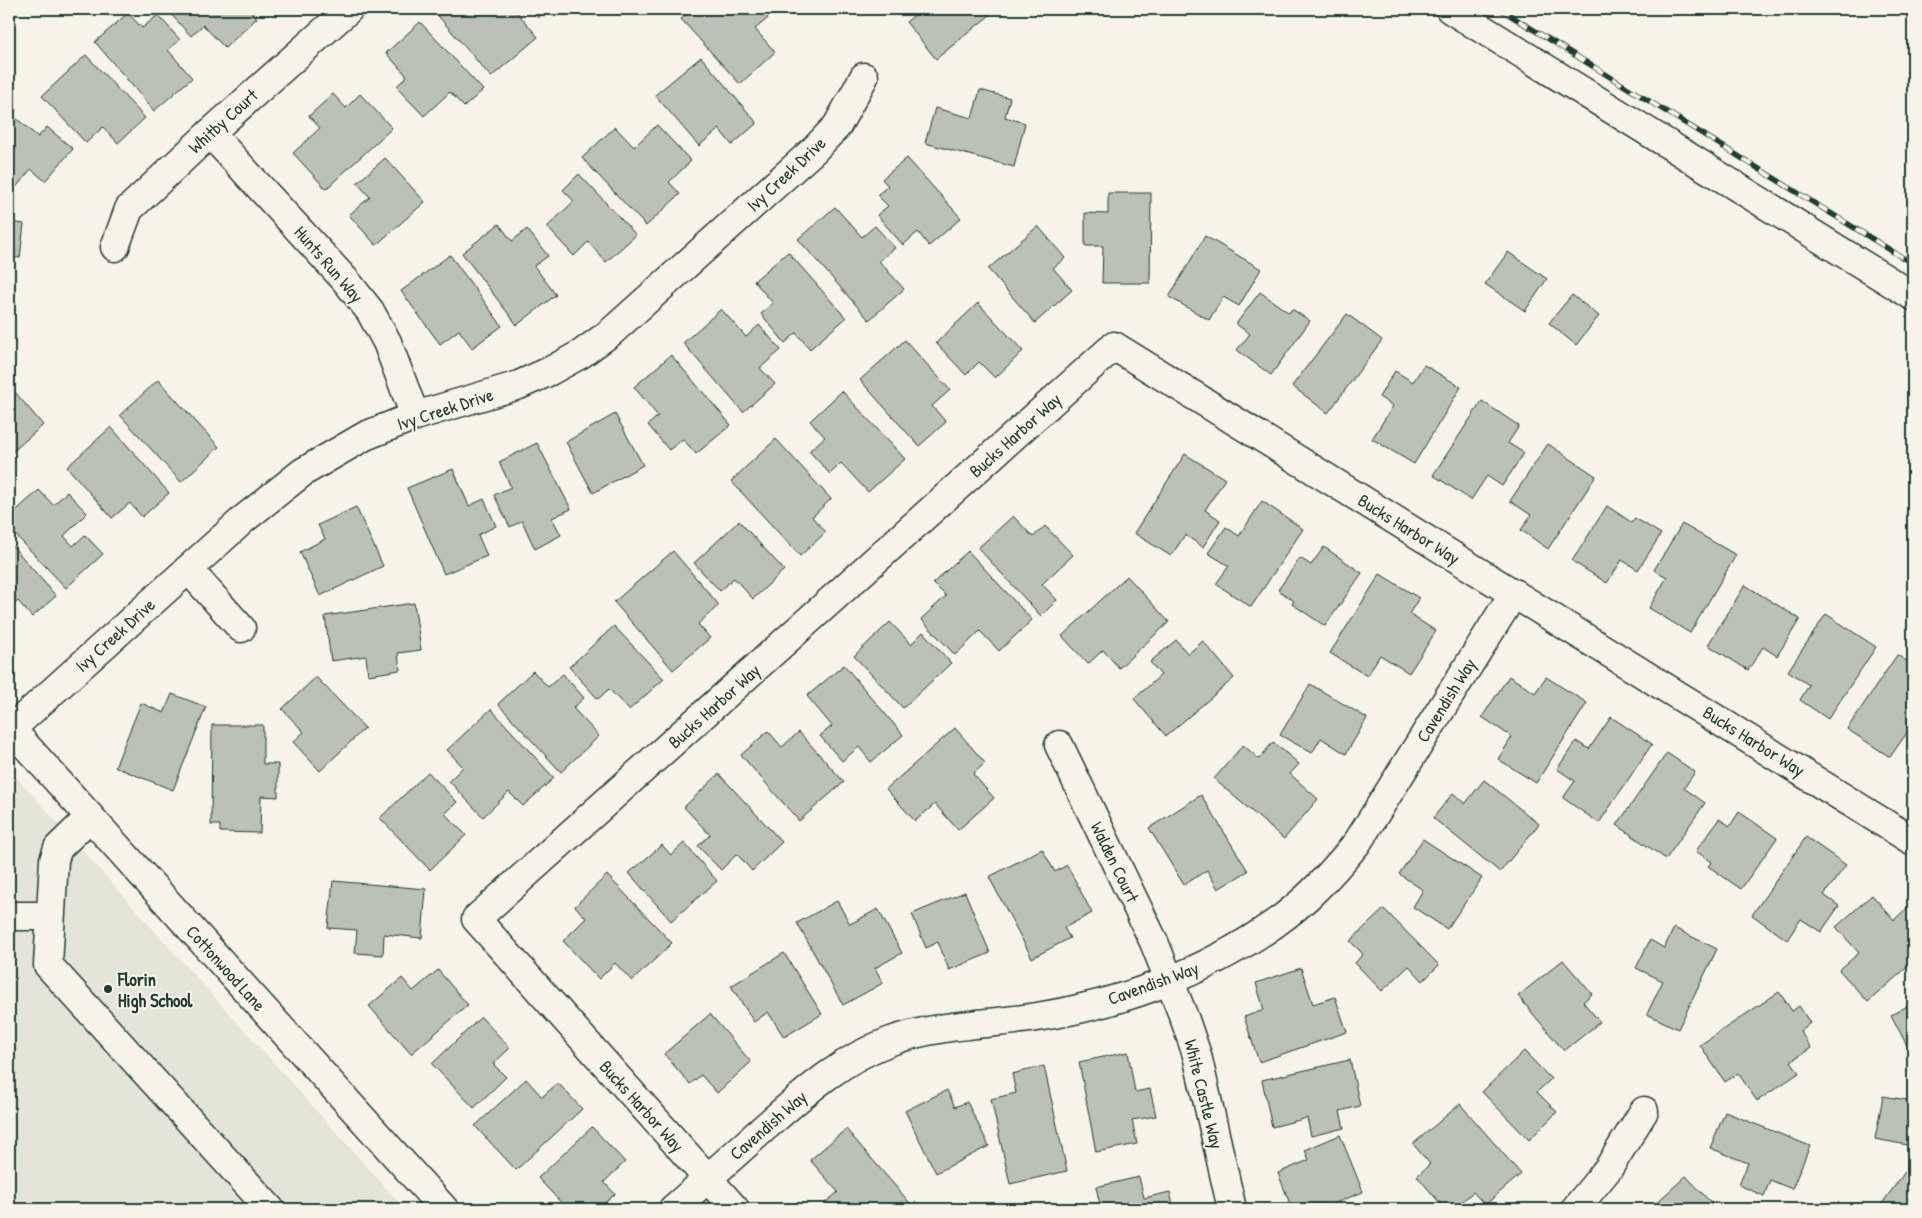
<svg xmlns="http://www.w3.org/2000/svg" width="1922" height="1218" font-family="'Patrick Hand',sans-serif">
<style>
.built{fill:#e5e4d9}
.building{fill:#bbc1b6;stroke:#1f3d34}
.lines{fill:none;stroke-linecap:round;stroke-linejoin:round}
.minor-casing{stroke:#1f3d34;stroke-width:31}
.minor{stroke:#f7f3e8;stroke-width:28}
.rail-casing{stroke:#1f3d34;stroke-width:5.5}
.rail{stroke:#f7f3e8;stroke-width:4;stroke-dasharray:11;stroke-linecap:butt}
.poi-dot{fill:#1f3d34;stroke:#f7f3e8;stroke-width:2}
.labels{text-anchor:middle;dominant-baseline:central;stroke-width:4;stroke-linejoin:round;paint-order:stroke}
.street-label{font-size:18px;fill:#1f3d34;stroke:#f7f3e8}
.poi-label{font-size:18px;font-weight:bold;fill:#1f3d34;stroke:#f7f3e8;text-anchor:start}
</style>
<rect width="100%" height="100%" fill="#f7f3e8"/>
<filter id="ink" filterUnits="userSpaceOnUse"><feTurbulence type="fractalNoise" baseFrequency=".02" numOctaves="2"/><feDisplacementMap in="SourceGraphic" scale="10" xChannelSelector="R" yChannelSelector="G"/><feConvolveMatrix kernelMatrix="1 2 1 2 8 2 1 2 1" color-interpolation-filters="sRGB"/></filter>
<g filter="url(#ink)">
<polygon class="built" points="9,769 405,1209 9,1209"/>
<g class="building">
<polygon points="166,9 249,9 257,18 225,48 203,25 191,36"/>
<polygon points="434,9 514,9 538,37 491,77 433,10"/>
<polygon points="529,9 548,9 538,18"/>
<polygon points="692,9 703,9 707,13 712,9 760,9 768,18 755,29 775,52 740,84 681,19"/>
<polygon points="922,9 985,9 990,15 936,59 906,22"/>
<polygon points="128,13 142,28 158,15 180,40 168,50 192,78 154,111 95,42"/>
<polygon points="420,22 483,90 464,107 450,92 424,116 396,87 407,76 386,53"/>
<polygon points="86,55 145,118 118,143 103,127 86,143 42,96"/>
<polygon points="701,57 757,123 732,145 719,129 699,146 655,95"/>
<polygon points="980,90 1010,98 1005,117 1025,123 1014,167 925,143 935,108 972,118"/>
<polygon points="333,94 346,108 360,94 392,128 326,189 293,153 320,128 309,116"/>
<polygon points="9,112 38,137 47,127 73,149 45,181 31,169 9,196"/>
<polygon points="657,125 691,161 669,182 680,194 646,226 582,158 615,127 634,147"/>
<polygon points="385,158 425,202 376,245 349,215 370,197 357,183"/>
<polygon points="907,158 961,218 929,246 918,232 903,245 877,215 888,206 877,195 888,186 882,179"/>
<polygon points="579,174 636,235 606,262 588,242 574,256 547,227 574,201 563,190"/>
<polygon points="1108,193 1151,193 1150,283 1102,283 1103,246 1085,246 1085,213 1108,214"/>
<polygon points="835,207 862,237 875,226 895,248 879,261 904,289 869,320 798,239"/>
<polygon points="9,222 24,224 20,258 9,257"/>
<polygon points="499,224 512,241 527,229 548,256 534,266 556,295 517,325 462,253"/>
<polygon points="1038,226 1065,258 1053,268 1072,290 1035,323 988,269"/>
<polygon points="1205,236 1261,269 1239,306 1223,297 1209,320 1169,297"/>
<polygon points="788,252 846,318 810,349 796,333 785,343 761,314 773,303 754,281"/>
<polygon points="1508,252 1547,279 1525,311 1485,284"/>
<polygon points="450,255 502,326 472,348 459,330 440,344 401,291"/>
<polygon points="1260,292 1289,313 1292,309 1310,321 1271,375 1237,350 1250,334 1236,324"/>
<polygon points="1572,295 1599,316 1576,345 1549,323"/>
<polygon points="978,303 1023,351 995,378 979,362 966,375 936,343"/>
<polygon points="721,309 746,337 759,325 781,350 760,368 775,384 743,412 683,343"/>
<polygon points="1347,314 1382,340 1328,413 1292,386"/>
<polygon points="905,340 950,390 932,406 946,422 919,446 860,380"/>
<polygon points="671,355 731,425 696,454 683,439 669,450 648,425 658,416 634,387"/>
<polygon points="1424,365 1461,387 1414,464 1372,439 1393,406 1379,397 1395,371 1413,382"/>
<polygon points="158,380 219,447 181,482 120,415"/>
<polygon points="9,385 43,425 9,455"/>
<polygon points="842,391 905,459 868,492 841,463 830,474 809,451 825,437 810,421"/>
<polygon points="1482,401 1519,426 1508,443 1524,453 1502,486 1487,476 1471,500 1433,475"/>
<polygon points="615,414 643,465 593,493 566,442"/>
<polygon points="111,427 169,493 142,517 130,503 112,518 67,467"/>
<polygon points="776,439 831,499 812,517 826,532 800,556 731,481"/>
<polygon points="537,443 571,509 552,518 561,535 535,549 522,521 510,527 494,495 511,487 499,462"/>
<polygon points="1548,444 1596,476 1548,549 1521,530 1531,515 1510,501"/>
<polygon points="1185,454 1225,479 1205,510 1220,520 1203,547 1185,535 1171,556 1134,533"/>
<polygon points="453,469 469,506 484,499 496,526 478,535 487,556 444,574 407,488"/>
<polygon points="39,490 53,505 67,492 87,513 64,536 73,546 85,535 103,554 66,588 9,528 9,517"/>
<polygon points="1262,501 1303,529 1251,607 1216,584 1229,566 1208,553 1226,527 1239,536"/>
<polygon points="1607,506 1631,522 1635,518 1661,534 1638,570 1622,560 1607,583 1572,561"/>
<polygon points="356,507 383,566 320,596 300,552 325,539 318,525"/>
<polygon points="1013,516 1033,537 1045,526 1073,555 1042,584 1057,600 1041,616 978,548"/>
<polygon points="739,521 784,570 753,599 734,578 720,591 694,563"/>
<polygon points="1682,524 1736,555 1690,633 1649,608 1667,577 1654,570"/>
<polygon points="9,542 56,596 32,617 18,601 9,609"/>
<polygon points="1324,547 1362,573 1325,626 1292,604 1294,601 1278,590 1300,558 1311,565"/>
<polygon points="673,551 719,605 698,624 710,638 673,670 614,602"/>
<polygon points="968,551 1032,620 999,651 980,631 955,655 921,619 946,596 933,583"/>
<polygon points="1380,574 1419,598 1409,614 1436,631 1409,673 1380,655 1367,676 1330,653"/>
<polygon points="1127,576 1169,622 1119,668 1103,650 1088,664 1062,636"/>
<polygon points="1745,585 1800,619 1777,656 1763,647 1748,670 1708,645"/>
<polygon points="414,603 421,650 398,653 400,670 368,675 366,656 331,661 325,616"/>
<polygon points="1826,614 1876,647 1828,719 1800,700 1809,685 1788,671"/>
<polygon points="890,622 911,644 923,632 951,663 903,708 854,656"/>
<polygon points="614,626 664,679 629,710 609,689 598,699 569,667"/>
<polygon points="1176,640 1188,654 1203,641 1234,678 1166,736 1134,699 1161,675 1150,662"/>
<polygon points="1897,655 1913,665 1913,728 1911,727 1890,757 1847,729"/>
<polygon points="844,665 903,735 871,762 859,747 842,761 820,736 832,726 807,696"/>
<polygon points="533,671 548,687 563,674 584,698 573,708 599,736 561,772 498,704"/>
<polygon points="1509,676 1535,693 1546,677 1587,703 1536,783 1498,759 1512,737 1482,717"/>
<polygon points="316,677 365,728 320,771 293,742 304,732 282,709"/>
<polygon points="1310,684 1367,718 1346,754 1321,738 1312,753 1280,735"/>
<polygon points="172,694 206,707 173,790 115,767 141,703 164,713"/>
<polygon points="491,709 554,778 523,806 509,792 483,817 449,781 463,767 447,750"/>
<polygon points="1611,717 1652,744 1599,823 1563,798 1575,781 1557,769 1576,741 1589,749"/>
<polygon points="212,725 263,725 263,764 278,764 278,797 261,796 260,833 220,832 220,825 211,825"/>
<polygon points="955,728 985,763 973,774 994,798 958,830 935,804 915,821 886,789"/>
<polygon points="768,731 782,747 799,732 844,782 799,821 741,755"/>
<polygon points="1273,742 1299,764 1290,774 1318,799 1284,839 1214,779 1243,745 1259,759"/>
<polygon points="1667,753 1695,772 1684,788 1705,803 1666,859 1617,825"/>
<polygon points="428,772 457,802 445,814 466,835 430,870 380,818"/>
<polygon points="719,774 782,842 752,871 737,854 721,870 698,846 710,835 684,807"/>
<polygon points="1484,780 1539,824 1500,872 1433,818 1453,793 1465,804"/>
<polygon points="1201,795 1248,871 1218,889 1207,870 1184,885 1149,828"/>
<polygon points="1739,812 1777,838 1741,889 1708,866 1712,862 1696,851 1719,819 1730,826"/>
<polygon points="1806,837 1846,865 1824,895 1839,906 1821,932 1801,919 1787,940 1752,915"/>
<polygon points="1423,839 1482,878 1447,929 1413,907 1423,890 1399,874"/>
<polygon points="684,843 717,881 671,921 629,873 662,845 671,855"/>
<polygon points="1042,849 1055,872 1067,865 1092,913 1064,928 1070,938 1032,958 989,877"/>
<polygon points="607,875 672,943 632,981 615,963 599,979 563,941 586,918 575,906"/>
<polygon points="333,881 426,889 422,938 384,934 383,955 355,953 357,930 328,928"/>
<polygon points="965,892 990,953 949,970 938,942 926,948 912,914"/>
<polygon points="1872,895 1894,920 1908,907 1913,913 1913,962 1868,1002 1839,970 1859,953 1836,927"/>
<polygon points="837,901 850,924 878,909 902,953 875,968 883,983 843,1005 797,923"/>
<polygon points="1384,909 1439,965 1423,981 1409,966 1382,991 1355,963 1363,954 1350,941"/>
<polygon points="1674,928 1717,949 1678,1029 1647,1014 1663,981 1636,968 1650,940 1664,948"/>
<polygon points="784,953 822,1014 784,1037 768,1012 754,1022 731,986"/>
<polygon points="1563,960 1592,994 1583,1002 1600,1022 1564,1051 1518,996"/>
<polygon points="1301,968 1313,1004 1335,997 1347,1032 1259,1062 1244,1017 1264,1010 1256,983"/>
<polygon points="438,970 468,1005 411,1054 369,1006 402,978 413,991"/>
<polygon points="1779,992 1792,1011 1799,1006 1810,1023 1800,1031 1811,1048 1791,1061 1799,1073 1757,1101 1738,1073 1725,1082 1700,1045"/>
<polygon points="1913,1003 1913,1057 1891,1015"/>
<polygon points="710,1014 751,1062 717,1093 701,1075 690,1084 664,1054"/>
<polygon points="481,1017 510,1048 493,1064 506,1077 474,1108 432,1064"/>
<polygon points="1524,1051 1551,1079 1537,1092 1557,1112 1529,1140 1482,1092"/>
<polygon points="1128,1052 1135,1092 1150,1089 1156,1116 1132,1120 1137,1144 1096,1152 1079,1062"/>
<polygon points="1350,1060 1360,1106 1340,1111 1344,1128 1311,1136 1307,1118 1272,1127 1262,1080"/>
<polygon points="1044,1066 1067,1171 1010,1184 991,1099 1016,1093 1012,1074"/>
<polygon points="526,1079 542,1097 558,1083 582,1109 516,1170 475,1126"/>
<polygon points="947,1090 955,1107 967,1102 989,1146 936,1173 905,1111"/>
<polygon points="1883,1096 1913,1101 1913,1146 1875,1139"/>
<polygon points="1460,1104 1521,1174 1485,1205 1473,1192 1454,1209 1445,1209 1417,1176 1430,1164 1413,1144"/>
<polygon points="1725,1112 1810,1146 1792,1189 1770,1180 1764,1196 1739,1185 1748,1163 1710,1148"/>
<polygon points="592,1127 625,1162 604,1182 615,1194 598,1209 567,1209 538,1178"/>
<polygon points="846,1129 915,1209 829,1209 824,1204 838,1192 810,1160"/>
<polygon points="1340,1135 1363,1192 1320,1209 1292,1209 1278,1173 1309,1160 1305,1150"/>
<polygon points="1905,1172 1913,1179 1913,1209 1878,1209"/>
<polygon points="1686,1176 1717,1209 1658,1209 1654,1205"/>
<polygon points="1139,1177 1144,1198 1170,1192 1174,1209 1101,1209 1096,1187"/>
</g>
<g class="lines">
<g class="minor-casing">
<g id="minor">
<polyline points="1450,9 1913,296"/>
<polyline points="210,133 347,282 370,311 387,342 415,416"/>
<polyline points="115,247 129,209 210,133 349,9"/>
<polyline points="188,569 241,628"/>
<polyline points="9,727 444,1209"/>
<polyline points="11,729 245,518 303,472 365,436 415,416 519,385 550,371 581,354 610,333 814,150 837,126 864,77"/>
<polyline points="1059,745 1154,942 1185,1020 1197,1055 1232,1209"/>
<polyline points="90,817 58,848 54,860 48,965 270,1209"/>
<polyline points="9,916 50,916"/>
<path d="M 673,1209 C 703,1183 733,1156 763,1129 C 802,1095 841,1059 891,1041 C 938,1024 987,1025 1037,1017 C 1120,1004 1205,973 1274,924 C 1306,902 1332,873 1357,843 L 1514,593"/>
<polyline points="735,1209 476,919 1114,346 1913,841"/>
<polyline points="1575,1209 1608,1169 1644,1111"/>
</g>
</g>
<use href="#minor" class="minor"/>
<g class="rail-casing">
<polyline id="rail" points="1500,9 1913,264"/>
</g>
<use href="#rail" class="rail"/>
</g>
</g>
<circle class="poi-dot" cx="108" cy="989" r="5"/>
<g class="labels">
<g class="street-label">
<text transform="translate(223 121) rotate(-42)">Whitby Court</text>
<text transform="translate(786 174) rotate(-43)">Ivy Creek Drive</text>
<text transform="translate(329 264) rotate(49)">Hunts Run Way</text>
<text transform="translate(445 409) rotate(-18)">Ivy Creek Drive</text>
<text transform="translate(1015 435) rotate(-42)">Bucks Harbor Way</text>
<text transform="translate(1409 529) rotate(32)">Bucks Harbor Way</text>
<text transform="translate(115 635) rotate(-42)">Ivy Creek Drive</text>
<text transform="translate(1446 700) rotate(-58)">Cavendish Way</text>
<text transform="translate(714 706) rotate(-42)">Bucks Harbor Way</text>
<text transform="translate(1754 741) rotate(32)">Bucks Harbor Way</text>
<text transform="translate(1115 862) rotate(64)">Walden Court</text>
<text transform="translate(226 968) rotate(48)">Cottonwood Lane</text>
<text transform="translate(1153 983) rotate(-20)">Cavendish Way</text>
<text transform="translate(1204 1094) rotate(76)">White Castle Way</text>
<text transform="translate(642 1106) rotate(48)">Bucks Harbor Way</text>
<text transform="translate(768 1125) rotate(-41)">Cavendish Way</text>
</g>
<g class="poi-label">
<text x="118" y="979">Florin<tspan x="118" dy="21">High School</tspan></text>
</g>
</g>
<rect width="1922" height="1218" fill="none" stroke="#f7f3e8" stroke-width="30"/>
<rect x="15" y="15" width="1892" height="1188" fill="none" stroke="#1f3d34" stroke-width="2" filter="url(#ink)"/>
</svg>
